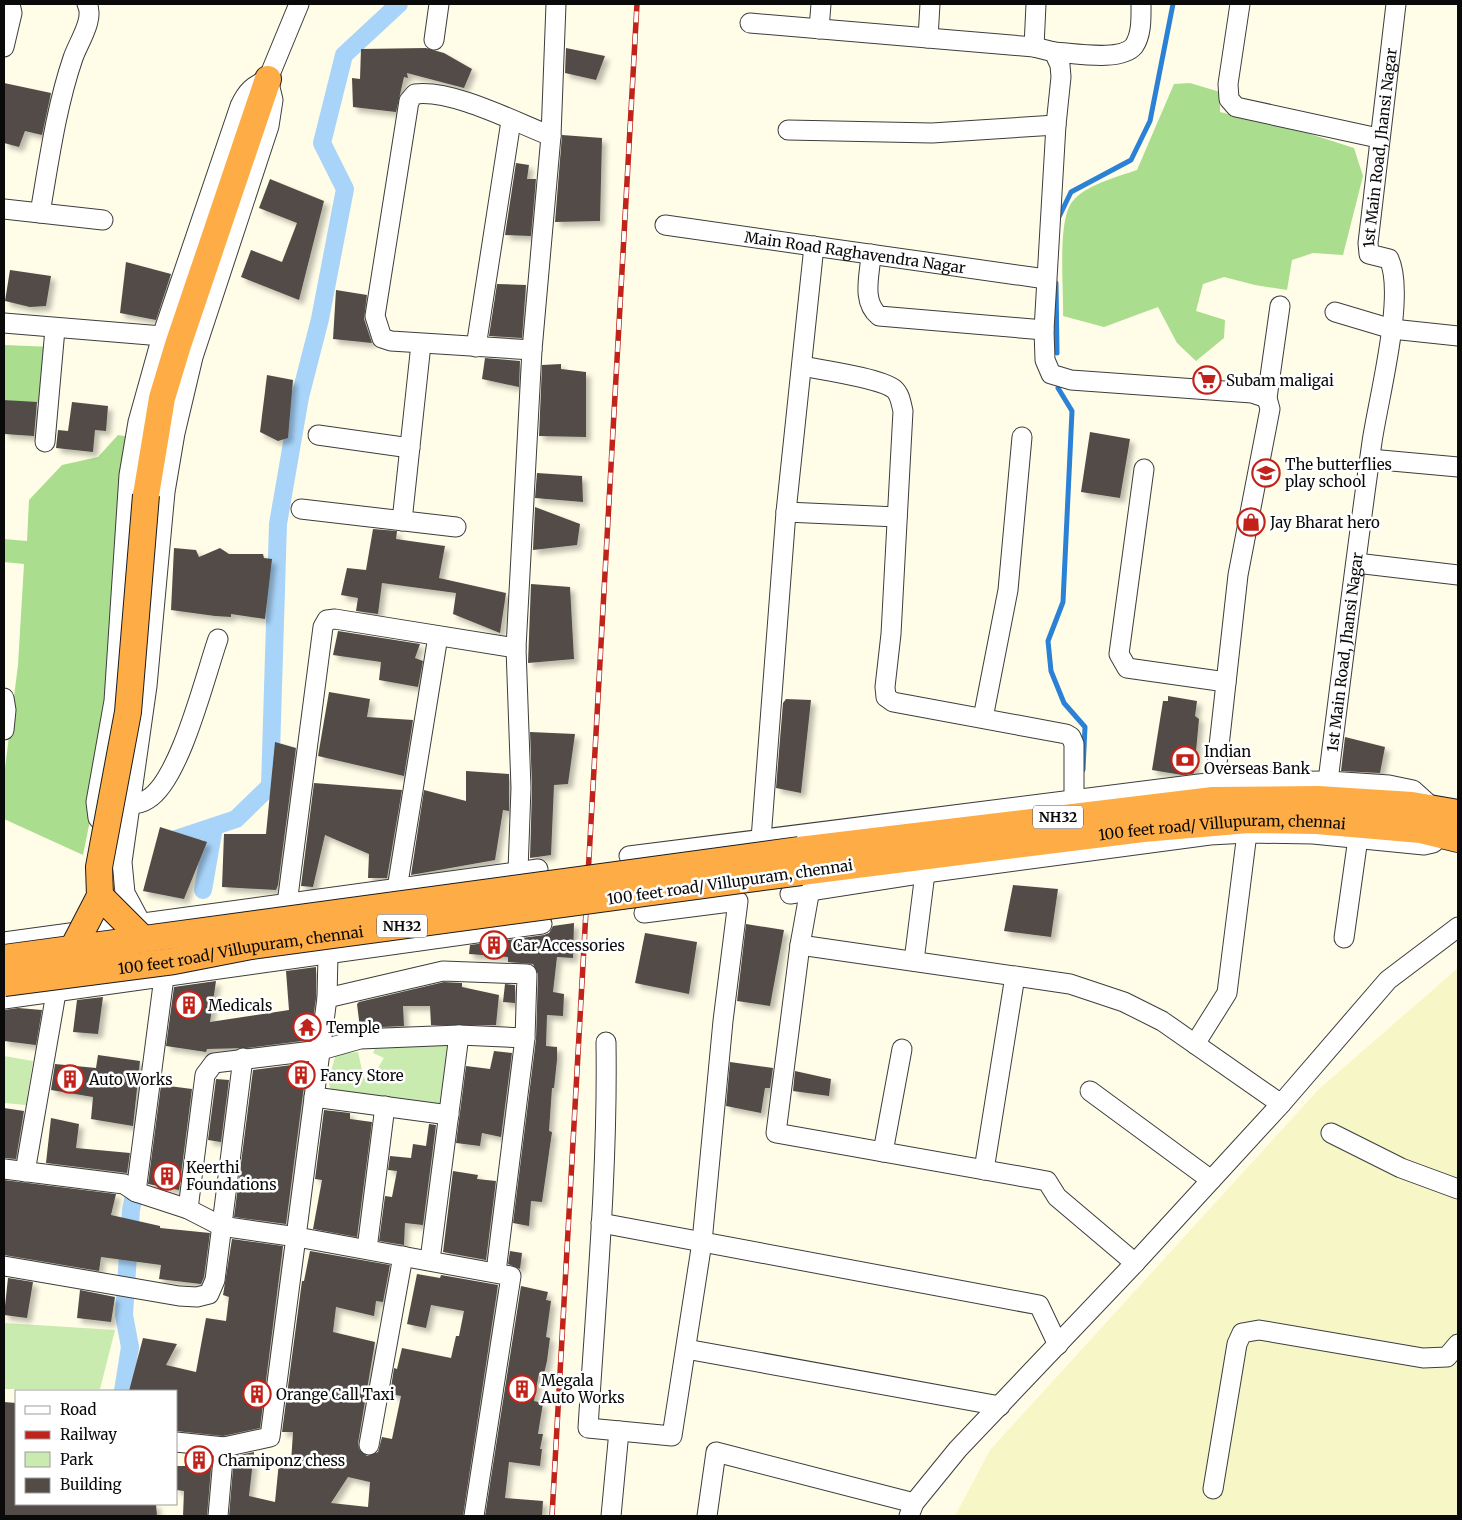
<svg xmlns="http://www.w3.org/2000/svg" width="1462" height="1520" font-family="Merriweather,serif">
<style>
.farmland{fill:#f6f6c6}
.green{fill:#c9ebaf}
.forest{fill:#aadd8e}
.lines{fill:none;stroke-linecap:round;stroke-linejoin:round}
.stream{stroke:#2b81d5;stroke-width:5}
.canal{stroke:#a8d4fa;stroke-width:18}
.building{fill:#534c46;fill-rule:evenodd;filter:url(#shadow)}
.minor-casing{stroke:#3d3d3d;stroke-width:21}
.highway-casing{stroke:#1b1b1b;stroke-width:28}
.minor{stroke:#fff;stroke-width:19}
.highway{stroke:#feac46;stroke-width:26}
.rail-casing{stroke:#c1231b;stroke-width:5.5}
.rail{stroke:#fff;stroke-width:4;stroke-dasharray:11;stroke-linecap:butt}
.highway-bridge-casing{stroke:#1b1b1b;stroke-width:28;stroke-linecap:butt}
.highway-bridge{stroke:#feac46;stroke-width:26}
.labels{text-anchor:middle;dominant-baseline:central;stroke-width:5;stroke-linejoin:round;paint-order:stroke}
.shield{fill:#fff;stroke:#545454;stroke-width:1}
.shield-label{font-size:14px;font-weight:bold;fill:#0a0a0a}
.street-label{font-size:15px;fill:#0a0a0a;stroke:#fff}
.poi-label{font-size:15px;fill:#0a0a0a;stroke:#fff;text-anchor:start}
</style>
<defs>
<filter id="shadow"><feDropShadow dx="4.5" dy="4.5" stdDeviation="2.5" flood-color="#0004"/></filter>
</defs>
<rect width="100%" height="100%" fill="#fffde7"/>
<polygon class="farmland" points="1458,968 1458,1516 955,1516 990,1450 1319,1089"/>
<g class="green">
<polygon points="449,1044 444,1108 331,1090 328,1081 336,1054 358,1052 364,1079 376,1071 384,1058 373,1053 376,1046"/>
<polygon points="4,1056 33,1061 26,1105 4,1103"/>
<polygon points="4,1323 115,1330 100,1389 4,1389"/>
</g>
<g class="forest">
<path d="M 1190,83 L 1220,92 L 1220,112 L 1307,133 L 1354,148 L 1363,176 L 1343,255 L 1313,253 L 1292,260 L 1287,290 L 1255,285 L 1224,277 L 1203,284 L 1196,311 L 1225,320 L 1224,338 L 1196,361 L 1177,343 L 1158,307 L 1104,327 L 1063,316 C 1064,291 1057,221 1072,202 C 1085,185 1117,177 1137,170 L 1174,84 Z"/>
<polygon points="4,345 53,347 48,404 4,400"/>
<polygon points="118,435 131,437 114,701 83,855 4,819 4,776 18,665 24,564 4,562 4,539 27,541 29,500 62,465 98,457"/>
</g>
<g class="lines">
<g class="stream">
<polyline points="1057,221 1071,192 1131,160 1150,121 1173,4"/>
<polyline points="1056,283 1057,353"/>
<polyline points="1058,388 1072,411 1063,602 1048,641 1051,671 1064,703 1085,727 1083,770"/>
</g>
<g class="canal">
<polyline points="170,841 236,819 270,786 278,524 300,397 320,319 345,189 322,143 344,55 399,4"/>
<polyline points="203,890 214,827"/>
<polyline points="123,1391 130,1347 124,1315 131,1210 138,1177"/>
<polyline points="119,1504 120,1516"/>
</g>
</g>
<g class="building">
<polygon points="426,48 444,53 472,69 464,88 407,73 408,78 404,77 396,112 353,107 352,78 360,79 361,49"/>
<polygon points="566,48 605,56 596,80 565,73"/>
<polygon points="4,83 51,93 42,135 25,131 19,147 4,143"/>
<polygon points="562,135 602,138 600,221 555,222"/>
<polygon points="516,163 529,165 527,179 536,179 531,236 505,235"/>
<polygon points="270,179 324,201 299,300 241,277 251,250 282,262 297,223 259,208"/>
<polygon points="126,262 171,274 156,320 120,313"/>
<polygon points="10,270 51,276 46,306 30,307 5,301"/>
<polygon points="497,284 526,285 522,338 489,336"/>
<polygon points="336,290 367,295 364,319 372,343 333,339"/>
<polygon points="485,358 520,361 519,387 482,379"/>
<polygon points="561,364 561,369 586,372 586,437 539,436 542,365"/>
<polygon points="267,375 293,380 288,438 278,441 260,432"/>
<polygon points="4,400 37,402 34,436 4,434"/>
<polygon points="72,402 108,406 106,431 95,430 93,452 56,448 58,430 68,431"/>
<polygon points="1090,432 1130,439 1120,498 1081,492"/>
<polygon points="537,473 582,476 583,502 535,498"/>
<polygon points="535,507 580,524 577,545 533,550"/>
<polygon points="373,529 397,531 396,539 445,546 439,578 506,593 500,633 453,614 456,593 382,583 378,614 356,611 358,598 341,595 347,568 366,570"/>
<polygon points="174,548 196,550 199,557 220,548 229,554 263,554 264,558 272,559 265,619 231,614 231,617 215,616 171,610"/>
<polygon points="531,584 570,587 574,659 528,663"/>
<polygon points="338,631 420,644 415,658 423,661 418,687 379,680 381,662 333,655"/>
<polygon points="329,692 370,699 367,717 413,720 404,776 318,756"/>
<polygon points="1168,696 1197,701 1195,716 1199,719 1194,773 1192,774 1182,775 1152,770 1163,701 1168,701"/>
<polygon points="786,699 811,700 801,793 776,788 783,703"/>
<polygon points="530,732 575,734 568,784 554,785 551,855 530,858 532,788"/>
<polygon points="1345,737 1385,747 1380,773 1341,771"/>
<polygon points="275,742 296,748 278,885 276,890 222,887 224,834 266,834"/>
<polygon points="466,771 509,774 509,811 503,810 495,860 411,875 424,790 466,801"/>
<polygon points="314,783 402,790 387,878 368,878 369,854 325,835 313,887 301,886"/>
<polygon points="160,827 207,842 184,899 143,891"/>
<polygon points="1013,885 1058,889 1051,937 1004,931"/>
<polygon points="574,923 573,958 557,957 553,992 564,994 563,1016 547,1015 546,1046 557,1047 557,1060 554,1088 552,1088 549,1131 552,1132 542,1202 531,1201 529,1226 513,1223 536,1039 538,974 533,964 508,962 508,957 469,954 470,945 544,935 549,933 553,926"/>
<polygon points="746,924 784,930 770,1006 737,1001"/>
<polygon points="645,933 697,942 689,994 635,983"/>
<polygon points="316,967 316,998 310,1040 247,1048 207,1049 206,1052 166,1046 174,987 216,981 210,1022 289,1010 286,971"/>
<polygon points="444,982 462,983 462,987 499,995 496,1025 431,1025 430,1006 403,1006 404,1026 360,1028 357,1004 359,1002"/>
<polygon points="505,984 515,985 515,1003 503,1002"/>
<polygon points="103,997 98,1034 73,1032 77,1000"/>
<polygon points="18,1008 42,1010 36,1045 4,1041 4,1010"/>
<polygon points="494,1051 512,1053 501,1137 482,1133 480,1146 456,1143 466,1066 490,1069"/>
<polygon points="98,1055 140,1061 133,1126 91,1119 93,1097 51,1090 55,1064 96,1068"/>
<polygon points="730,1062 773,1068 770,1088 765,1088 761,1113 726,1106"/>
<polygon points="307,1063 286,1224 234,1217 253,1070"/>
<polygon points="795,1071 831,1079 829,1096 793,1091"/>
<polygon points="216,1079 229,1080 221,1142 208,1140"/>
<polygon points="161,1085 192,1089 179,1190 148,1184"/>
<polygon points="4,1108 24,1111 16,1159 4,1158"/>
<polygon points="324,1110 350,1113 350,1119 372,1122 357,1237 313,1229 322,1180 315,1179"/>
<polygon points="51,1118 79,1124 76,1148 130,1153 127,1173 46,1163"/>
<polygon points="429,1124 436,1125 423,1225 405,1223 404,1245 379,1241 385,1196 392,1197 397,1171 388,1170 390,1156 411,1158 413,1144 426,1146"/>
<polygon points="453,1171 478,1175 477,1179 496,1181 486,1260 443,1252"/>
<polygon points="4,1180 116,1194 111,1215 160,1226 160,1228 210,1233 204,1277 201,1284 159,1279 161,1265 101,1257 99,1271 4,1255"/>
<polygon points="232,1239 283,1246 260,1428 223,1436 176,1431 176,1391 129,1391 143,1338 177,1344 166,1365 196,1372 206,1318 226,1321 229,1297 223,1295 224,1289"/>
<path d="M 310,1251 L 390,1265 L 383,1302 L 376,1301 L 374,1316 L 336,1307 L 333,1332 L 375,1342 L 358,1443 L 359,1449 L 367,1456 L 378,1452 L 382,1437 L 392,1439 L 401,1396 L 390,1394 L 394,1368 L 397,1369 L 402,1348 L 451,1358 L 456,1336 L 459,1336 L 464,1311 L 431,1305 L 426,1328 L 407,1324 L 417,1274 L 440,1278 L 441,1275 L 498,1285 L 463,1516 L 229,1516 L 234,1456 L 254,1452 L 249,1496 L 275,1502 L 279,1462 L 291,1463 L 293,1432 L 282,1432 L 302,1281 L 304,1281 ZM 348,1477 L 370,1482 L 368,1507 L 331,1503 Z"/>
<polygon points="510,1251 522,1253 520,1269 508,1264"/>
<polygon points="8,1278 33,1282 27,1318 4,1315"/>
<polygon points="521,1286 548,1292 546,1300 551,1301 546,1337 550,1338 547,1361 544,1374 539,1373 534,1401 543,1403 538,1434 543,1434 540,1449 542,1449 540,1466 509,1462 505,1498 543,1501 542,1516 485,1516"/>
<polygon points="80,1290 115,1297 111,1322 77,1318"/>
<polygon points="4,1402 16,1403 16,1504 156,1504 157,1516 4,1516"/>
<polygon points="186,1454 212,1457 207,1516 183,1516 184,1491 176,1490 176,1466 185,1466"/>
</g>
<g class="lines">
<g class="minor-casing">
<g id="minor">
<polyline points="1240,4 1228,84 1229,99 1236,107 1378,138"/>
<polyline points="750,23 1034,47 1054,52 1060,65 1061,77 1056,125 1044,330 1045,360 1051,374 1071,380 1252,393 1267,398"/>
<polyline points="819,29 821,4"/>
<polyline points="928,38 930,4"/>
<polyline points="434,40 439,4"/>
<polyline points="4,47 12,13 10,4"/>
<polyline points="1034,47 1036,4"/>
<path d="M 1054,52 C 1074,53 1121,62 1134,46 C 1142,34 1141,17 1141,4"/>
<polyline points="788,130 932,133 1056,125"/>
<polyline points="4,209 103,220"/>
<path d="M 40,213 C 49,161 56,108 73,58 C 78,43 95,19 87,4"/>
<path id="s1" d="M 665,225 L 1046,279"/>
<path d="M 871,254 C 870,275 861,301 879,316 L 1044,330"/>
<polyline points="1335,312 1392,329 1458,336"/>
<polyline points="4,323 162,336"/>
<polyline points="476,347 511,121"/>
<path d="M 532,350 L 391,341 L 382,338 L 375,316 L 409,101 L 415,94 C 452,89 515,122 551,136"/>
<path d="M 802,366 C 822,370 880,378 894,389 C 900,394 901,403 903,411 L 891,634 L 885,687 L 886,697 L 893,702 L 1066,734 L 1071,737 L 1074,744 L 1074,798"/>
<polyline points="318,435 410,448"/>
<polyline points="45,442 55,329"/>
<polyline points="1370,459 1458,467"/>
<polyline points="1144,469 1119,654 1127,668 1226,682"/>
<polyline points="301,509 456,527"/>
<polyline points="786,512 897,517"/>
<polyline points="402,521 421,344"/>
<polyline points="1356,563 1458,575"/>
<polyline points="4,698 6,710 4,730"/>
<polyline points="983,718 1008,590 1022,437"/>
<path id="s2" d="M 1328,781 C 1342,668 1356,555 1372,442 C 1378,400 1406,295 1389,259 L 1369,254 L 1368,243 L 1396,4"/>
<polyline points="1215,782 1238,575 1270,409 1267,398 1280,306"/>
<path d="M 130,804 C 136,804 142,803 148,799 C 180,780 205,676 218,639"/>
<path d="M 108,828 L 98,818 L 96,802 L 114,701 L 129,475 L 138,422 L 162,336 L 240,106 C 247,91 253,86 268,79"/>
<polyline points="761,839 786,512 814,246"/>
<polyline points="629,856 1215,782 1328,781 1389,785 1413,790 1433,808"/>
<polyline points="518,871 521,788 516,648 532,350 551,136 556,4"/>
<polyline points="397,889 438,636"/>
<polyline points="810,889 800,945 776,1133 1047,1181 1057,1197 1135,1263"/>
<polyline points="790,894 925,873 1210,835 1247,833 1313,834 1424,845 1433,843 1442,834"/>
<polyline points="287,904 323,627 327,620 335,619 516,648"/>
<polyline points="141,923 125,893 122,862 147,686 165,492 175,433 193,357 269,126 273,100 268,79 299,4"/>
<polyline points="1344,938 1358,838"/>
<polyline points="4,942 538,869"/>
<polyline points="800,945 1070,984 1124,1002 1162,1021 1281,1104"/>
<polyline points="914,961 925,873"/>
<polyline points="327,998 443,971 527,974 525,1038 496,1272"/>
<polyline points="4,999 542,924"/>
<path d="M 606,1042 C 608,1171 596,1299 588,1428 L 672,1436 L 702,1242 L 723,1021 L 738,901 L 644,913"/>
<polyline points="1195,1044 1227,993 1247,833"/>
<polyline points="1090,1091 1211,1180"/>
<polyline points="314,1097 449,1115"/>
<polyline points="1331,1133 1401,1168 1458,1189"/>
<polyline points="883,1152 902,1049"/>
<polyline points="4,1169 124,1184 136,1192 188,1209 221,1226 297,1237 511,1276 474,1516"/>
<polyline points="984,1170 1015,976"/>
<polyline points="25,1172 56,993"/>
<polyline points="136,1192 164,977"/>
<polyline points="188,1209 205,1075 214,1063 321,1050 360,1039 459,1035 525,1038"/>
<polyline points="601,1223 1039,1305 1058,1345"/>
<polyline points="367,1249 385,1106"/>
<polyline points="430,1260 459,1035"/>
<polyline points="4,1266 179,1296 197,1297 209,1294 215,1280 243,1058"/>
<polyline points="686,1349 1000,1406"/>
<polyline points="176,1442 224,1447"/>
<polyline points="369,1445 403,1256"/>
<polyline points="1213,1489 1237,1344 1242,1333 1259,1330 1423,1358 1447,1357 1458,1344"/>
<polyline points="218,1516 224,1447 270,1437 327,998 328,954 324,899"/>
<polyline points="611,1516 619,1431"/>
<polyline points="707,1516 716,1452 914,1503"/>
<polyline points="909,1516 914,1503 958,1449 1135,1263 1281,1104 1388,980 1458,927"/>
</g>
</g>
<g class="highway-casing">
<g id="highway">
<polyline points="146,495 162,398 178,345 268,79"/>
<polyline points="799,850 1213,800 1318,799 1412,805 1458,813"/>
<path id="s3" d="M 801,872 L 1143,829 L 1248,820 L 1317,821 L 1421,830 L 1458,839"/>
</g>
</g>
<use href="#minor" class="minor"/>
<use href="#highway" class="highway"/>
<g class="rail-casing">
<polyline id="rail" points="552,1516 637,4"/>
</g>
<use href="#rail" class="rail"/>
<g class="highway-bridge-casing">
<g id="highway-bridge">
<polyline points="100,896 143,939"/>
<polyline points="73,948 100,896 99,867 128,712 146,495"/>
<polyline points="4,958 799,850"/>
<path id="s4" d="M 4,983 L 174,961 L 251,946 L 801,872"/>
</g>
</g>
<use href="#highway-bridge" class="highway-bridge"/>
</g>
<defs>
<g id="supermarket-ring" transform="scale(1.4375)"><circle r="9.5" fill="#fff" stroke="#c1231b" stroke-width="1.5"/><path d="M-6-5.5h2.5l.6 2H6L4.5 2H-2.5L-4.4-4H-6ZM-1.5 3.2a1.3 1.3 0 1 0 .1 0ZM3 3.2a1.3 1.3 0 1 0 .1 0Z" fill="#c1231b"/></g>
<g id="school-ring" transform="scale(1.4375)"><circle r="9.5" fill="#fff" stroke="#c1231b" stroke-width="1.5"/><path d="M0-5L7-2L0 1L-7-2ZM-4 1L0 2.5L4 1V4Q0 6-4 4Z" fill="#c1231b"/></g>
<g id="shop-ring" transform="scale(1.4375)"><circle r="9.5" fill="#fff" stroke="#c1231b" stroke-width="1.5"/><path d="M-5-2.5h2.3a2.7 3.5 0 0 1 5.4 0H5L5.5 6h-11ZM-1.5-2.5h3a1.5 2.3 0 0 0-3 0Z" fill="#c1231b"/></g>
<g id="bank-ring" transform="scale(1.4375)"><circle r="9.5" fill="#fff" stroke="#c1231b" stroke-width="1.5"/><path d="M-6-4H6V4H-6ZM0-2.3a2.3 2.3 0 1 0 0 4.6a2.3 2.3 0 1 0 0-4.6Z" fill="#c1231b"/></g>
<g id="building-ring" transform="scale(1.4375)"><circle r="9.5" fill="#fff" stroke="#c1231b" stroke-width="1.5"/><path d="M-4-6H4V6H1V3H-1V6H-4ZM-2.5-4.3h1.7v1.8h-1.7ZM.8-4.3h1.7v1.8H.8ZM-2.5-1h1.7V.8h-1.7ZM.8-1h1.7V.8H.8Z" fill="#c1231b"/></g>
<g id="temple-ring" transform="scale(1.4375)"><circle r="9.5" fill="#fff" stroke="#c1231b" stroke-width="1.5"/><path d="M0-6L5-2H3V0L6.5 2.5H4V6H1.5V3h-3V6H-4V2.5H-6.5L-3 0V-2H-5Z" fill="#c1231b"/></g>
</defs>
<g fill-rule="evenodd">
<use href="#supermarket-ring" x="1207" y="380"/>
<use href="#school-ring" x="1266" y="473"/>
<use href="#shop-ring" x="1251" y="522"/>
<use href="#bank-ring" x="1185" y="760"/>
<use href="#building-ring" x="494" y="945"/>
<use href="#building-ring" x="189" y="1005"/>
<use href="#temple-ring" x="307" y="1027"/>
<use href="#building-ring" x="301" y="1075"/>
<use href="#building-ring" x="70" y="1079"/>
<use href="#building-ring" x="167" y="1176"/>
<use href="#building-ring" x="522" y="1389"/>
<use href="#building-ring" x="257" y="1394"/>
<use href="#building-ring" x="199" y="1460"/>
</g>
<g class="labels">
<g class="shield">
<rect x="1033" y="805.5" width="50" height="23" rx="4"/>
<rect x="377" y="914.5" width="50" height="23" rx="4"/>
</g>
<g class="shield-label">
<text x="1058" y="817">NH32</text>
<text x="402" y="926">NH32</text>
</g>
<g class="street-label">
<text stroke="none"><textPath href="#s2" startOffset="655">1st Main Road, Jhansi Nagar</textPath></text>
<text stroke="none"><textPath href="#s1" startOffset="192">Main Road Raghavendra Nagar</textPath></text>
<text stroke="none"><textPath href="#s2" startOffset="130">1st Main Road, Jhansi Nagar</textPath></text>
<text stroke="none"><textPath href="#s3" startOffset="424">100 feet road/ Villupuram, chennai</textPath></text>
<text transform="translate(730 882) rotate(-8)">100 feet road/ Villupuram, chennai</text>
<text stroke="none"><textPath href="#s4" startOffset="239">100 feet road/ Villupuram, chennai</textPath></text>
</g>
<g class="poi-label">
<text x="1226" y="380">Subam maligai</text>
<text x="1285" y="464">The butterflies<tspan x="1285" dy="17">play school</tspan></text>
<text x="1270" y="522">Jay Bharat hero</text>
<text x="1204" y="751">Indian<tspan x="1204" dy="17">Overseas Bank</tspan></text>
<text x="513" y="945">Car Accessories</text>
<text x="208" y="1005">Medicals</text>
<text x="326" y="1027">Temple</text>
<text x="320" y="1075">Fancy Store</text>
<text x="89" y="1079">Auto Works</text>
<text x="186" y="1167">Keerthi<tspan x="186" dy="17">Foundations</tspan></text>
<text x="541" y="1380">Megala<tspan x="541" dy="17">Auto Works</tspan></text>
<text x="276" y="1394">Orange Call Taxi</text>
<text x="218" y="1460">Chamiponz chess</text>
</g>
</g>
<rect width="1462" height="1520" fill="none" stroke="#0a0a0a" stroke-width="10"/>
<rect x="15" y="1390" width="162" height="115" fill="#ffffff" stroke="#9d9d9d"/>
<rect x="25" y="1406" width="25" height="8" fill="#ffffff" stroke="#9d9d9d"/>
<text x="60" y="1415" font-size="15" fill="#0a0a0a">Road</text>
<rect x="25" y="1431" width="25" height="8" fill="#c1231b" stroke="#9d9d9d"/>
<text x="60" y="1440" font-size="15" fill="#0a0a0a">Railway</text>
<rect x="25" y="1452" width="25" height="15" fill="#c9ebaf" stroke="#9d9d9d"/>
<text x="60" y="1465" font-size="15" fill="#0a0a0a">Park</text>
<rect x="25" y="1478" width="25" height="15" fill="#534c46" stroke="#9d9d9d"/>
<text x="60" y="1490" font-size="15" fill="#0a0a0a">Building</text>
</svg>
